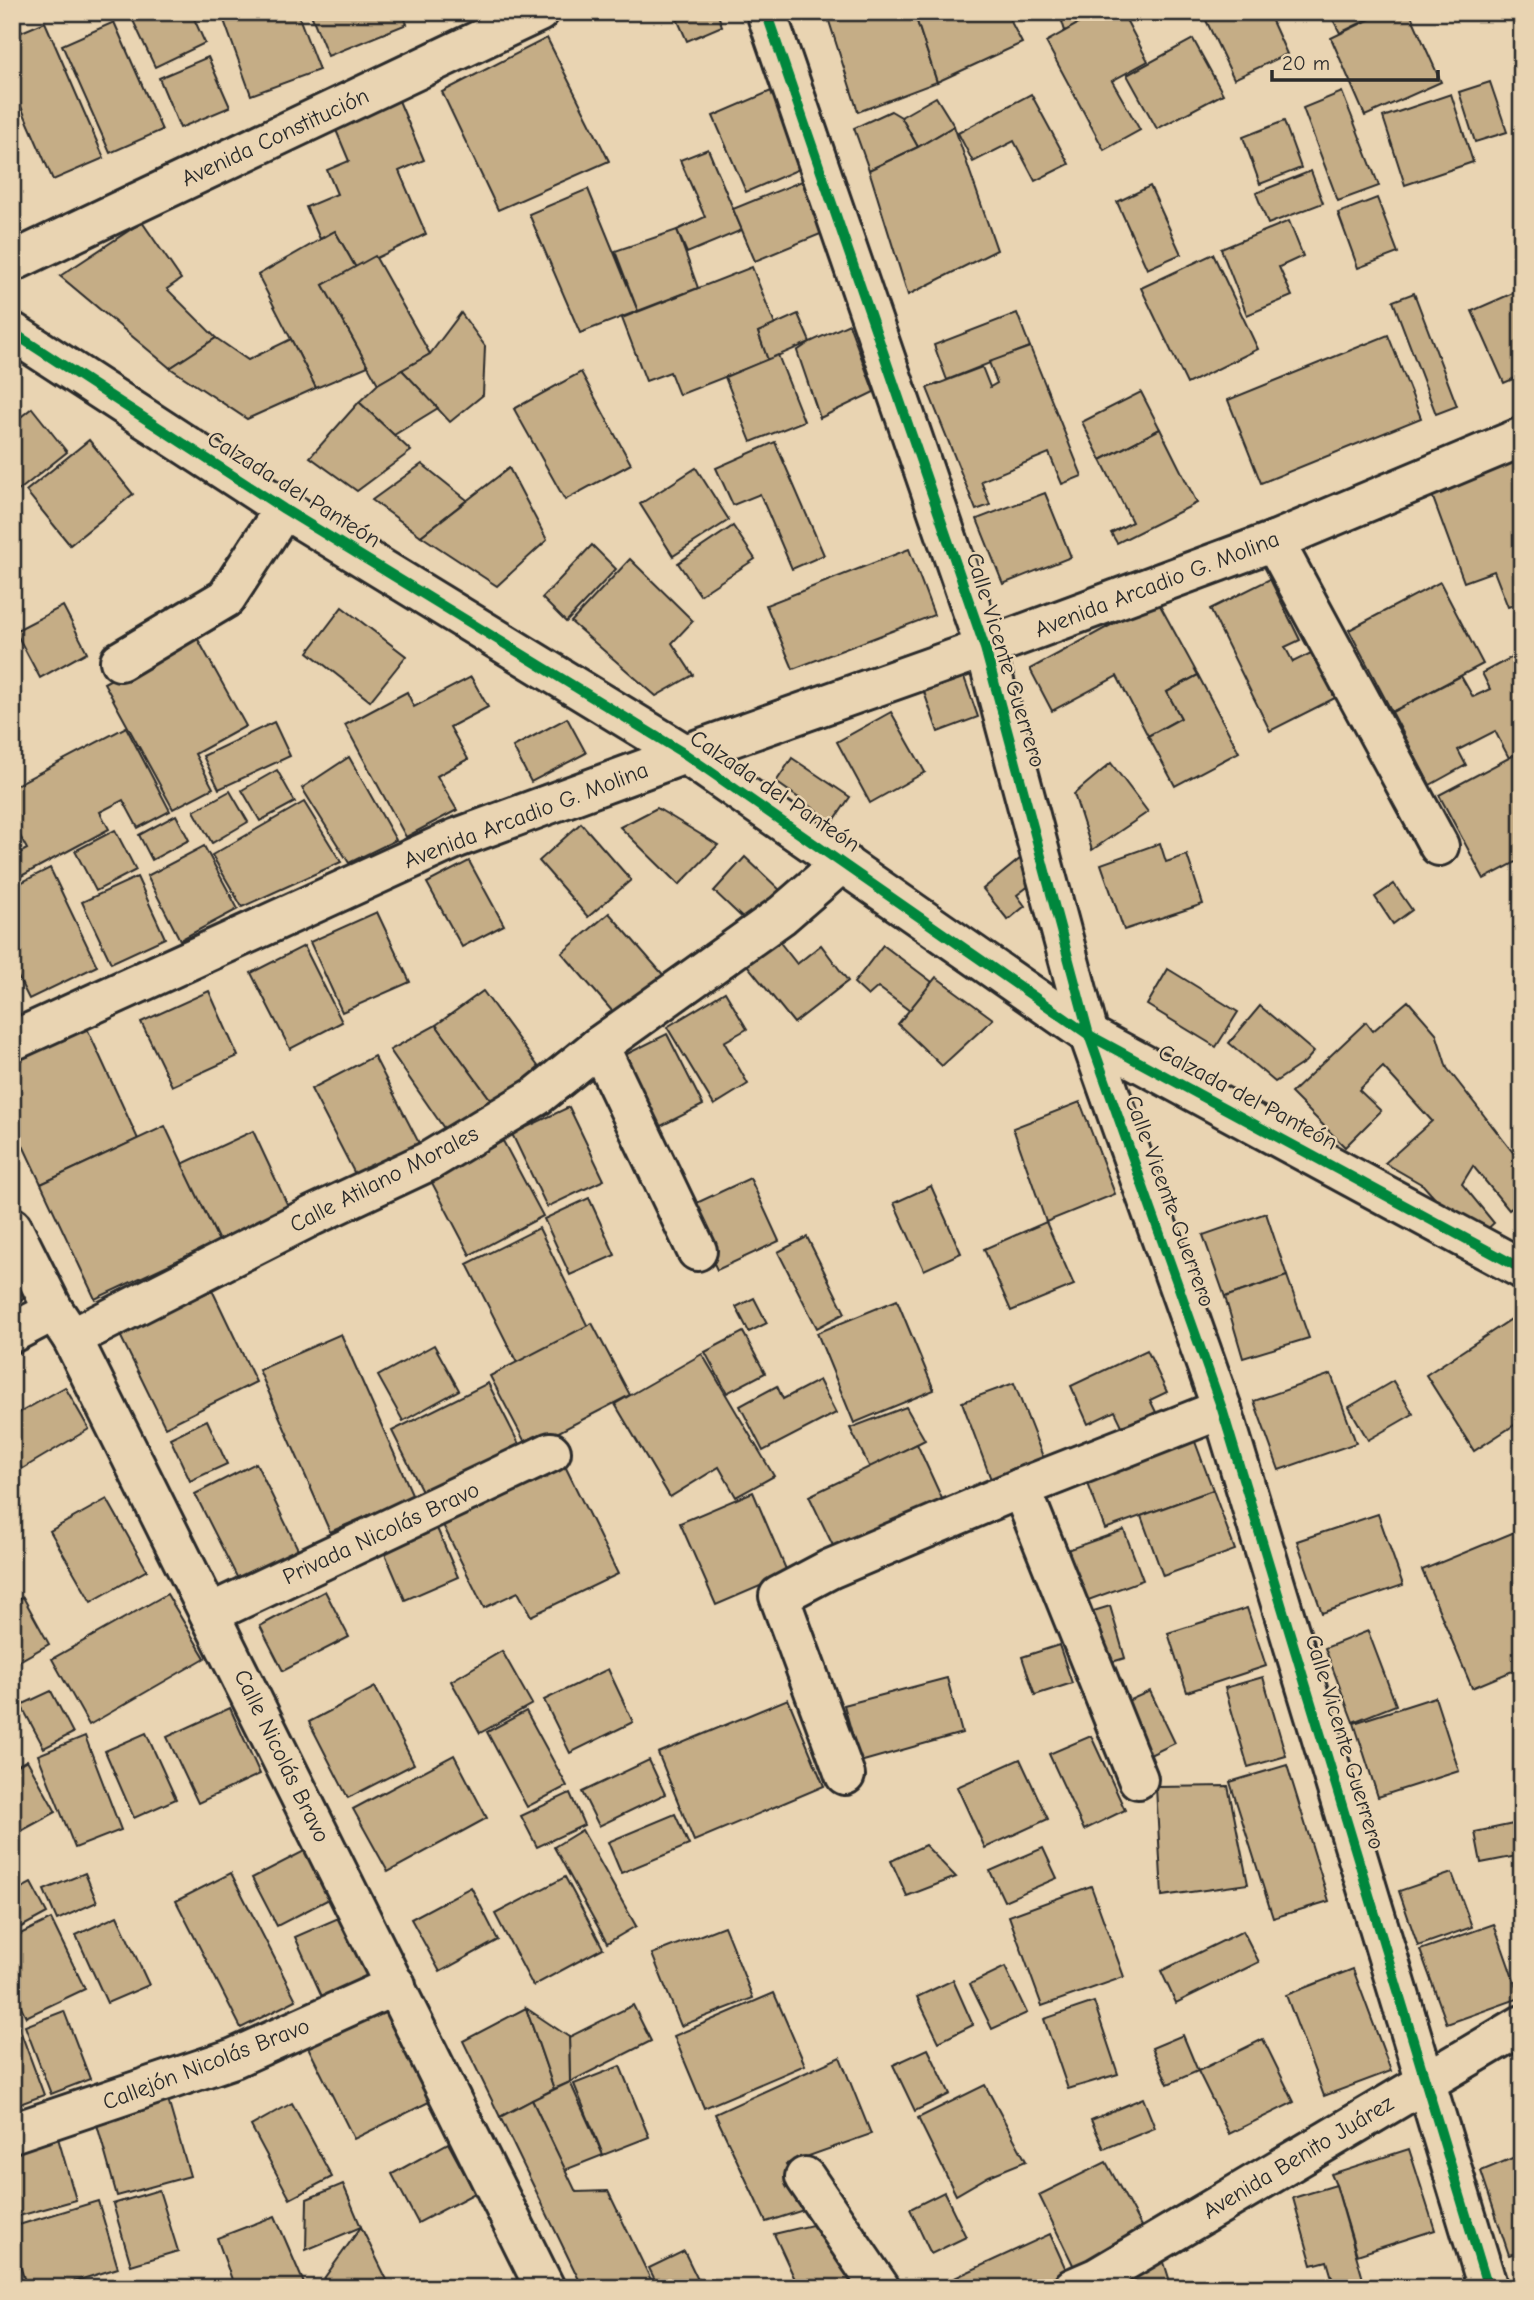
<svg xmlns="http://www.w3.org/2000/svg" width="1534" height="2300" font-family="'Comic Neue',sans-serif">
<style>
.building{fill:#c5ad86;stroke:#2b2b2b;stroke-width:2}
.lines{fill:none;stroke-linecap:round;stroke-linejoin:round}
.minor-casing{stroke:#2b2b2b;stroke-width:44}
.minor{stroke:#e9d4b2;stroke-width:38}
.cycleway-casing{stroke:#e9d4b2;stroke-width:15}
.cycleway{stroke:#00873e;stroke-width:10}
.labels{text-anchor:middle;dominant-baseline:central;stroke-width:5;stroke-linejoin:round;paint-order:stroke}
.street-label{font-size:23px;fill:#2b2b2b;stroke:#e9d4b2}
</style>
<rect width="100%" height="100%" fill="#e9d4b2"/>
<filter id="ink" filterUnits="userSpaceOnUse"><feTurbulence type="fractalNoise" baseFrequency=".0143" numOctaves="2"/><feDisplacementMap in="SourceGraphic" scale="14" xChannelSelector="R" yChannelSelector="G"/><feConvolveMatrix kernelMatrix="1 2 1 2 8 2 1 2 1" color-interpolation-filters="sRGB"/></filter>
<g filter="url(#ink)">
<g class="building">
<polygon points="129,12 191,12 205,43 155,67"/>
<polygon points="221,12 297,12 319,70 251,95"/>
<polygon points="310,12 402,12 407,24 328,56"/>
<polygon points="674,12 717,12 722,26 687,41"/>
<polygon points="847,12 914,12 937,82 858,112 828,18"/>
<polygon points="914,12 1006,12 1022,43 937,82"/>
<polygon points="1059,12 1099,12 1065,31"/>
<polygon points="1099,12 1122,12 1148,61 1112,81 1140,130 1104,150 1046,42"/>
<polygon points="1206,12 1268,12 1287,54 1234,79 1203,14"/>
<polygon points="1329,12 1378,12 1379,14 1340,33"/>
<polygon points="1385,12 1412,12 1410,13 1441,82 1365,116 1331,38"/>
<polygon points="45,22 104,158 53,180 12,86 12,36"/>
<polygon points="114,22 162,130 110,153 62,45"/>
<polygon points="547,38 609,161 498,210 442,92"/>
<polygon points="1193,39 1223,94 1157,129 1127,75"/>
<polygon points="208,57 230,107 180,128 159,78"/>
<polygon points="1490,82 1507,132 1475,142 1459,92"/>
<polygon points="771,91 804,167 746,192 713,116"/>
<polygon points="1342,92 1379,186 1338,201 1303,108"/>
<polygon points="1031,94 1069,164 1035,181 1014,141 973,162 958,133"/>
<polygon points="1451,94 1473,162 1405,185 1383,117"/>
<polygon points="397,96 424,160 399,171 426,234 356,268 335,231 320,239 306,207 337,194 327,170 349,161 333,123"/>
<polygon points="936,97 954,126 918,147 901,117"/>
<polygon points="891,111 901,117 918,147 869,170 854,128"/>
<polygon points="1284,121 1301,168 1260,184 1243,137"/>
<polygon points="954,126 997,250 908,295 869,170 918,147"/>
<polygon points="708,149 742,230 687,253 677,230 705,217 680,160"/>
<polygon points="1311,171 1323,203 1268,224 1256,193"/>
<polygon points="802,181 823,233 755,261 733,209"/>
<polygon points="1150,186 1181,254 1147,269 1117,202"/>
<polygon points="588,189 638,311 580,333 529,214"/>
<polygon points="1377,198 1398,253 1358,268 1338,213"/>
<polygon points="1289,221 1303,256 1279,267 1292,296 1247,315 1221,249"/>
<polygon points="142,222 181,279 167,289 216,338 170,368 60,276"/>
<polygon points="677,230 698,288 638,311 615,251"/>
<polygon points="335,231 356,268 323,285 368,366 316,388 258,275"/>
<polygon points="1213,254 1258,349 1187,384 1141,288"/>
<polygon points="375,256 430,354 378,384 323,285"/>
<polygon points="752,267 775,325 758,332 768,360 679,395 670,372 646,381 622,318"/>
<polygon points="1522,289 1522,375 1504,383 1472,311"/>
<polygon points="1414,293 1457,406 1436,414 1393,301"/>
<polygon points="461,313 485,346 483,395 450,422 402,370 430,354"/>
<polygon points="1017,313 1030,347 947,380 934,345"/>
<polygon points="798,314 810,342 768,360 758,332"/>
<polygon points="849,324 874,392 820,418 797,351 810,342"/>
<polygon points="1388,335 1421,418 1261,483 1228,400"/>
<polygon points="216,338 248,360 291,339 316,388 247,419 170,368"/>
<polygon points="1030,347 1082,476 1062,484 1049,453 981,481 990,505 976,510 927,388 982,367 990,387 997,383 989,362"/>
<polygon points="778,355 804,421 751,442 725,377"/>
<polygon points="402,370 438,408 394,435 359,402 378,384"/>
<polygon points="581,372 631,464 565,500 514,409"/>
<polygon points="1141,392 1160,429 1101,460 1082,422"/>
<polygon points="359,402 411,451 357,491 310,457"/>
<polygon points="32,408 67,452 12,496 12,424"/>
<polygon points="1160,429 1197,503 1117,543 1111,533 1132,522 1101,460"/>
<polygon points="89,440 133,494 70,545 26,491"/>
<polygon points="775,442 824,555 792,569 760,494 733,505 716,468"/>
<polygon points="1522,452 1522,602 1508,607 1494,571 1464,582 1429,487"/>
<polygon points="422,464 467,500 421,536 372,500"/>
<polygon points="509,468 547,540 497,586 421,536"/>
<polygon points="696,468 729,520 673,556 640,504"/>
<polygon points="1045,493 1071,557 1003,584 977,519"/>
<polygon points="733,526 755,559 700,595 678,563"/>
<polygon points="592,545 616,569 566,622 542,598"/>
<polygon points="909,549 934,615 793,669 766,605"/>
<polygon points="630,559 693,621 672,643 693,675 656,696 571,622"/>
<polygon points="1270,579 1300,640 1285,647 1293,662 1313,652 1335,698 1270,731 1210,609"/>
<polygon points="1440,582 1483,664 1392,712 1349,630"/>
<polygon points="1157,600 1198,675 1167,692 1181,718 1148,736 1117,676 1052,711 1030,669"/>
<polygon points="63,606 87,652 40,678 15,631"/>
<polygon points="342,607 406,656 370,701 308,652"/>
<polygon points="195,634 246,726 195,754 213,788 173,809 104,683"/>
<polygon points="1522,652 1522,751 1509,758 1495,731 1458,750 1466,765 1430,785 1392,712 1461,676 1473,697 1490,689 1482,673"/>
<polygon points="1198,675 1239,752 1175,786 1148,736 1181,718 1167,692"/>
<polygon points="471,677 488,707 450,727 468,759 437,776 457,810 406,837 345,725 407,692 414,707"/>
<polygon points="964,677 978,717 938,732 924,692"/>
<polygon points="891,712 925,772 870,803 837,742"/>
<polygon points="567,718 586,753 531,782 513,747"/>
<polygon points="274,722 290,756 219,789 203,756"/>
<polygon points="126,727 170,811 138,828 123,800 100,812 109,829 12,881 12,857 27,849 12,821 12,787"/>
<polygon points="1522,751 1522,859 1484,879 1439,795"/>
<polygon points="349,757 396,840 349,863 302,788"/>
<polygon points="792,758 850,797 833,822 776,782"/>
<polygon points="1111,763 1148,812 1092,850 1074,794"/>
<polygon points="277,770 295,802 260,821 242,790"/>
<polygon points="230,791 248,822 212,843 194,811"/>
<polygon points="304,802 341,862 242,907 212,855"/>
<polygon points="657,808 718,845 679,885 620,827"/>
<polygon points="176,815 189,840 152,860 139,835"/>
<polygon points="581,823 631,880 588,917 539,861"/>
<polygon points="115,830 136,870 96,891 75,851"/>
<polygon points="1160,843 1166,862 1187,855 1203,904 1124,930 1101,864"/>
<polygon points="204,846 238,909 180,940 147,876"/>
<polygon points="745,857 781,891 750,925 714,891"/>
<polygon points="1021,858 1038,879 1017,895 1025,906 1008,920 983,889"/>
<polygon points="469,861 504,925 462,947 427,883"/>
<polygon points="50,868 97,966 29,999 12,965 12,887"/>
<polygon points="137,877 165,938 111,963 82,902"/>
<polygon points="1394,884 1412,910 1393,924 1375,897"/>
<polygon points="377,912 410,982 342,1012 310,942"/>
<polygon points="609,913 666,978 619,1019 562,953"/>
<polygon points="778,940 797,964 821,945 848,981 794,1023 747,965"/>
<polygon points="883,945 932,982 910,1011 878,987 868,996 854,983"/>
<polygon points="304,946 342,1022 290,1049 251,973"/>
<polygon points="1168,969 1238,1012 1216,1047 1147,1005"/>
<polygon points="936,977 993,1019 942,1066 898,1024"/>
<polygon points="209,991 238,1056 172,1086 141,1022"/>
<polygon points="483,991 543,1073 496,1107 436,1025"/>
<polygon points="725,992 747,1029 724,1042 748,1084 714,1105 667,1027"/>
<polygon points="1408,1001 1436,1033 1447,1068 1522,1164 1522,1200 1509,1210 1473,1166 1462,1184 1494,1223 1484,1232 1439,1203 1423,1185 1385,1163 1432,1121 1383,1067 1359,1090 1381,1111 1345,1147 1291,1093 1366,1022 1373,1031"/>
<polygon points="1260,1006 1314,1052 1305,1062 1275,1082 1229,1043"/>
<polygon points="85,1024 138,1139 41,1184 12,1122 12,1057"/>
<polygon points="436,1025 496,1107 450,1137 390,1050"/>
<polygon points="667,1034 703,1105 659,1127 623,1056"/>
<polygon points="374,1056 419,1143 356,1176 311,1089"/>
<polygon points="1080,1102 1115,1194 1046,1222 1013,1128"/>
<polygon points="569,1107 604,1180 547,1207 512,1134"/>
<polygon points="165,1126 219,1241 95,1299 41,1184"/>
<polygon points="253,1131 289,1208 219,1241 182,1164"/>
<polygon points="503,1141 543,1216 470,1255 430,1179"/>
<polygon points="750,1178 779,1241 717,1270 688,1207"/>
<polygon points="931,1186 961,1253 924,1270 894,1203"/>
<polygon points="589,1198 615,1255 570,1275 544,1219"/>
<polygon points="1266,1213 1287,1276 1225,1297 1203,1235"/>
<polygon points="1046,1222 1074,1285 1011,1311 984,1249"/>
<polygon points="539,1228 588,1327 517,1363 467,1264"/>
<polygon points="807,1237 845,1313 817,1328 778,1252"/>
<polygon points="12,1275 24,1298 12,1304"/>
<polygon points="1287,1276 1309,1338 1243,1358 1225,1297"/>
<polygon points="212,1290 256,1382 165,1427 120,1335"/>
<polygon points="754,1298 767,1323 749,1332 736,1307"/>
<polygon points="897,1300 934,1390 854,1423 817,1333"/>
<polygon points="1513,1318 1522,1332 1522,1420 1474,1451 1426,1375"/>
<polygon points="592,1323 630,1395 528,1448 490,1376"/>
<polygon points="743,1332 765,1373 727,1393 705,1352"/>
<polygon points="341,1334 413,1496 330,1532 259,1370"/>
<polygon points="434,1345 459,1390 403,1421 378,1376"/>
<polygon points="1147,1350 1167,1392 1150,1400 1156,1412 1123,1428 1115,1411 1088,1424 1071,1386"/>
<polygon points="702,1354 774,1476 736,1497 719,1467 670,1497 615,1404"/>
<polygon points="1331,1374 1356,1443 1279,1470 1254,1401"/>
<polygon points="819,1380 836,1413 763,1451 740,1406 777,1386 783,1399"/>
<polygon points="1393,1381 1413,1414 1368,1440 1349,1407"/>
<polygon points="488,1383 520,1446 424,1495 392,1431"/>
<polygon points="1014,1383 1045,1462 992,1482 962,1402"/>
<polygon points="65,1387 89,1429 22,1469 12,1452 12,1417"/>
<polygon points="906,1407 925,1440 870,1468 850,1428"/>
<polygon points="207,1420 227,1464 190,1481 170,1438"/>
<polygon points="1191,1431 1213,1490 1105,1529 1083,1470"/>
<polygon points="917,1444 944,1503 837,1554 809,1496"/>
<polygon points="256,1463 298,1549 238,1579 195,1494"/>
<polygon points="565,1466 618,1574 531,1616 518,1592 484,1608 443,1525"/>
<polygon points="1213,1490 1235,1550 1163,1576 1141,1516"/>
<polygon points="753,1492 788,1574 716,1605 680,1523"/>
<polygon points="107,1499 147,1570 91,1602 50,1531"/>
<polygon points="1378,1514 1403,1585 1322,1613 1297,1541"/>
<polygon points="436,1526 458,1577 405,1600 383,1549"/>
<polygon points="1522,1529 1522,1667 1472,1688 1422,1570"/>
<polygon points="1124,1530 1143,1580 1083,1602 1064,1551"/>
<polygon points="325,1591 349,1637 283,1671 260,1626"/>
<polygon points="167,1594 205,1658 89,1725 52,1659"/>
<polygon points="23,1597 49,1644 12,1665 12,1603"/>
<polygon points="1110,1606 1125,1658 1102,1665 1087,1613"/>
<polygon points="1247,1608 1266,1666 1187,1692 1168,1633"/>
<polygon points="1368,1631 1396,1705 1353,1722 1325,1648"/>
<polygon points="1059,1645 1072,1683 1035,1695 1022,1657"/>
<polygon points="502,1651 532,1704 480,1733 451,1681"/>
<polygon points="608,1669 633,1722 570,1753 544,1700"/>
<polygon points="1263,1677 1286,1756 1248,1767 1225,1688"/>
<polygon points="947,1678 962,1733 860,1762 844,1705"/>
<polygon points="375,1687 414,1764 348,1798 309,1722"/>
<polygon points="51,1691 73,1733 44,1748 21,1705"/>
<polygon points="1150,1691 1175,1743 1148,1756 1123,1703"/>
<polygon points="1435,1697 1459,1771 1378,1797 1354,1723"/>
<polygon points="788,1699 824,1786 694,1841 658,1753"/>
<polygon points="230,1708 260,1774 198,1803 167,1737"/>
<polygon points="526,1711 567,1786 527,1807 487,1732"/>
<polygon points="146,1733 176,1799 134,1818 105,1751"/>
<polygon points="85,1736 121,1830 75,1848 38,1755"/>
<polygon points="1091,1736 1125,1810 1084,1830 1049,1754"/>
<polygon points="454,1755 487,1818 388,1872 353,1809"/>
<polygon points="1020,1759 1048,1819 985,1848 957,1787"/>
<polygon points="27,1760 56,1812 12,1836 12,1768"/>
<polygon points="649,1760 665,1794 599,1826 582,1792"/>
<polygon points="1287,1765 1329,1901 1273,1918 1230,1782"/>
<polygon points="1228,1786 1248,1884 1162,1896 1156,1787"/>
<polygon points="570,1793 584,1825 537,1847 521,1816"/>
<polygon points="675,1814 689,1845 621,1873 608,1842"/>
<polygon points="1518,1823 1522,1855 1481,1863 1475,1832"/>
<polygon points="582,1830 636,1926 607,1943 554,1847"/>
<polygon points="925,1845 956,1877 907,1896 891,1861"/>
<polygon points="310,1848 335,1896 277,1926 252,1878"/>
<polygon points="1043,1848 1057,1878 1004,1901 990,1871"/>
<polygon points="85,1873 97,1902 57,1920 44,1890"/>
<polygon points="231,1873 296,2000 241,2028 176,1901"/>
<polygon points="1452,1873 1472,1927 1418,1946 1399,1891"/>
<polygon points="565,1877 603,1948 533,1986 495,1914"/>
<polygon points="31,1883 47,1913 12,1932 12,1893"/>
<polygon points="1091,1886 1124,1977 1042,2006 1009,1916"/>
<polygon points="471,1887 498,1940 440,1972 411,1919"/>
<polygon points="117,1916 149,1985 107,2003 76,1935"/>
<polygon points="343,1916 371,1980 324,2001 295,1937"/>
<polygon points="51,1919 85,1989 26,2017 12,1987 12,1938"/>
<polygon points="1494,1924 1520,1998 1447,2024 1420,1950"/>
<polygon points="724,1926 753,1998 681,2026 652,1954"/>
<polygon points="1243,1931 1259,1962 1176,2003 1161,1971"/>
<polygon points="1005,1967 1027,2013 992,2029 970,1984"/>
<polygon points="1353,1969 1391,2071 1324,2096 1286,1995"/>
<polygon points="953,1980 973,2025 939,2042 917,1997"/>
<polygon points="774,1993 805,2065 704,2108 674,2036"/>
<polygon points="1094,2002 1118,2074 1068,2089 1044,2019"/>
<polygon points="633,2005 651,2041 570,2082 569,2037"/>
<polygon points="386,2006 433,2100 354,2139 307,2045"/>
<polygon points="526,2008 554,2089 500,2117 463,2041"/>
<polygon points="526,2008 569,2037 570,2082 554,2089"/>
<polygon points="64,2011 90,2079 51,2094 25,2026"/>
<polygon points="17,2022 44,2095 12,2107 12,2024"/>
<polygon points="1183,2035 1198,2071 1168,2084 1152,2048"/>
<polygon points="1263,2039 1294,2102 1229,2134 1198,2071"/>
<polygon points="928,2049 950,2094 915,2111 893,2065"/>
<polygon points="840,2057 871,2134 786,2164 810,2208 766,2222 715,2114"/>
<polygon points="620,2066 649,2137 603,2155 574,2084"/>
<polygon points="570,2082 603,2155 565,2170 532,2100"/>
<polygon points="985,2085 1026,2161 989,2176 956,2195 918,2118"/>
<polygon points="1143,2098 1155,2128 1104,2149 1091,2120"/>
<polygon points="168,2100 190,2176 117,2196 96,2121"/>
<polygon points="532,2100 576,2192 608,2191 655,2288 583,2288 500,2117"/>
<polygon points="292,2103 332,2177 290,2199 251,2126"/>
<polygon points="58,2138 76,2200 12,2218 12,2151"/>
<polygon points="448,2143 475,2193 418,2223 392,2174"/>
<polygon points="1409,2149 1435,2230 1357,2255 1336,2185 1331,2174"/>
<polygon points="1522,2154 1522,2251 1509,2255 1481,2171"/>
<polygon points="1106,2162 1147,2237 1076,2271 1039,2195"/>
<polygon points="343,2184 361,2227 306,2250 307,2199"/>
<polygon points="1336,2185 1363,2279 1335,2288 1327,2261 1312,2265 1293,2198"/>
<polygon points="159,2190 178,2251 131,2265 113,2204"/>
<polygon points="944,2192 966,2237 931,2254 910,2209"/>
<polygon points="98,2201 118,2268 53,2288 27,2288 12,2239 12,2227"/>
<polygon points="275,2216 306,2288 235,2288 217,2238"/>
<polygon points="812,2225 867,2288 799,2288 774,2234"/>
<polygon points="361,2227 391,2288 321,2288 320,2284"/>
<polygon points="1050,2234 1068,2274 1038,2288 951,2288 948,2281"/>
<polygon points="684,2251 702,2288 659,2288 649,2268"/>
<polygon points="1162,2256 1172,2288 1116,2288"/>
<polygon points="1281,2279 1284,2288 1252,2288"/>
</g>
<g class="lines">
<g class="minor-casing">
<g id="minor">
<polyline points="766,12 985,648 1089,1035 1222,1409 1488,2288"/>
<polyline points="12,262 539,12"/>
<polyline points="12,332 284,509 685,754 1089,1035 1522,1269"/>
<polyline points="1274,541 1439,846"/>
<polyline points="120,661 226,598 284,509"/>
<polyline points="12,1041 457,838 685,754 985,648 1274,541 1522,437"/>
<polyline points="599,1046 697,1251"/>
<polyline points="12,1227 54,1311 72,1338 545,2288"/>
<polyline points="12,1333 54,1311"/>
<polyline points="72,1338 312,1216 429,1161 537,1096 599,1046 782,915 843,862"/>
<polyline points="1021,1488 1138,1779"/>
<polyline points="211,1613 551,1452"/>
<polyline points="845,1775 779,1596 830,1569 1021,1488 1222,1409"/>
<polyline points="12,2133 234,2058 396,1985"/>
<polyline points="805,2177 880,2288"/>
<polyline points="1073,2288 1096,2278 1522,2025"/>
</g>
</g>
<use href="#minor" class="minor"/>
<g class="cycleway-casing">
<g id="cycleway">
<polyline points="766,12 985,648 1089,1035 1222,1409 1488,2288"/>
<polyline points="12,332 284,509 685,754 1089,1035 1522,1269"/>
</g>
</g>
<use href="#cycleway" class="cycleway"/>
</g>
</g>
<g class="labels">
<g class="street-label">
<text transform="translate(275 137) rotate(-25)">Avenida Constitución</text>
<text transform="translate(294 489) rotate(32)">Calzada del Panteón</text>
<text transform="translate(1157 584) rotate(-21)">Avenida Arcadio G. Molina</text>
<text transform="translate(1006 660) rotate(73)">Calle Vicente Guerrero</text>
<text transform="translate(775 791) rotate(34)">Calzada del Panteón</text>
<text transform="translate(526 815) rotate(-21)">Avenida Arcadio G. Molina</text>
<text transform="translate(1248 1097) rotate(28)">Calzada del Panteón</text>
<text transform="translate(384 1179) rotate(-27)">Calle Atilano Morales</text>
<text transform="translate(1170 1201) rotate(70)">Calle Vicente Guerrero</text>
<text transform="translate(381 1533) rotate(-25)">Privada Nicolás Bravo</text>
<text transform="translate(1345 1742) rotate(73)">Calle Vicente Guerrero</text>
<text transform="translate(282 1756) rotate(64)">Calle Nicolás Bravo</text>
<text transform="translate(206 2064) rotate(-21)">Callejón Nicolás Bravo</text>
<text transform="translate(1298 2157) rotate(-31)">Avenida Benito Juárez</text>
</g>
</g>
<rect width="1534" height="2300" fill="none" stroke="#e9d4b2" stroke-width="42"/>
<rect x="21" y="21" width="1492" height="2258" fill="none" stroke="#2b2b2b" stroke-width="2.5" filter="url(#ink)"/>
<path d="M1272 70v10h166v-10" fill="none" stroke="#2b2b2b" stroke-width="3.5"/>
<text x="1282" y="70" font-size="21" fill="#2b2b2b" stroke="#e9d4b2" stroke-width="5" paint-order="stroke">20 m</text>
</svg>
